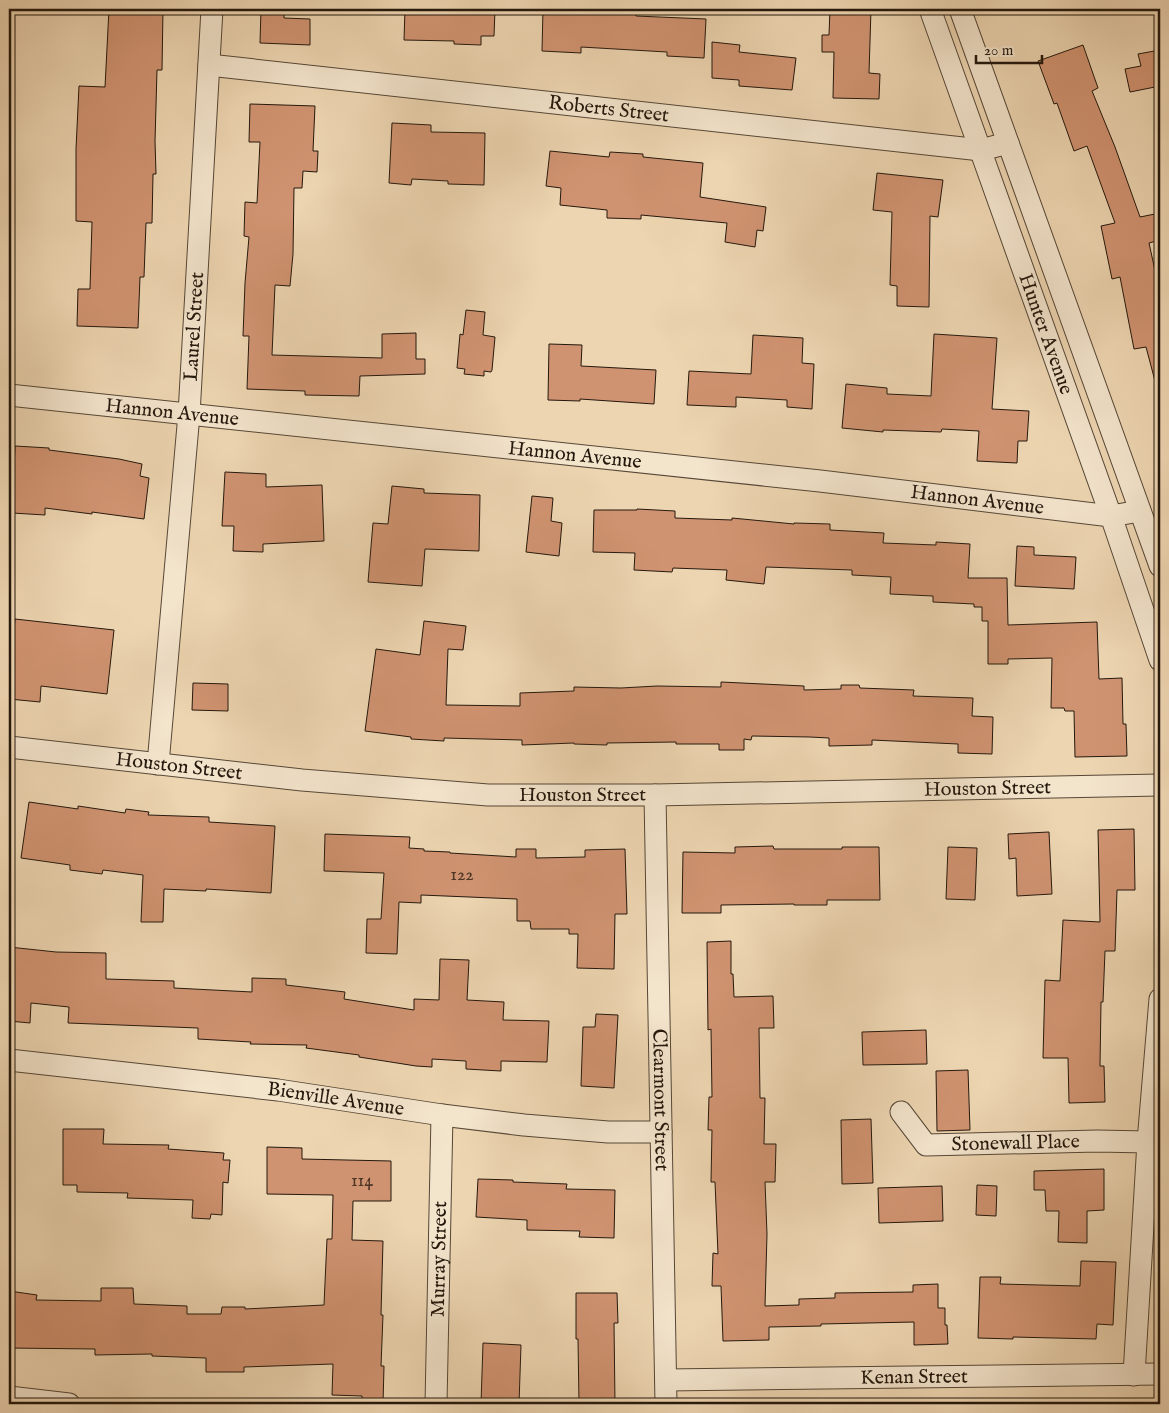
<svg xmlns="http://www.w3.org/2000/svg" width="1169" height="1413" font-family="'IM FELL English',serif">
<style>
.building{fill:#d09371;stroke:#24180d}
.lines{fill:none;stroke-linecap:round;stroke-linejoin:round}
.minor-casing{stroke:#564736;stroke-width:23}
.minor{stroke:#f3e4cc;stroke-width:21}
.labels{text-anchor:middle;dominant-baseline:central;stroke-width:5;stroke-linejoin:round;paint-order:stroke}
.number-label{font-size:18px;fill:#4f3726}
.street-label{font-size:20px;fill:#24180d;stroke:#f3e4cc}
</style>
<rect width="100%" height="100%" fill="#edd5b1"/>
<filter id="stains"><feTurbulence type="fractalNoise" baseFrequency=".004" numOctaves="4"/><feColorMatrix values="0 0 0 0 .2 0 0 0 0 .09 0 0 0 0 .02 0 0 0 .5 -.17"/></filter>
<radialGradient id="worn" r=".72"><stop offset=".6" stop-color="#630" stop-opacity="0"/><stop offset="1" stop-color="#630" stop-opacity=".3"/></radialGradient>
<g class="building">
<polygon points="109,9 163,9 162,70 157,70 155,141 156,174 153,174 152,223 146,223 144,277 140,277 138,328 77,326 78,289 90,289 92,222 76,221 76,149 79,86 105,87"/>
<polygon points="261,9 284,9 284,18 310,19 310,45 260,43"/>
<polygon points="405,9 495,9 494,36 481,36 481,45 454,44 454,41 404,40"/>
<polygon points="543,9 636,9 636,16 706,19 704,58 667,56 667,52 581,47 581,53 542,51"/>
<polygon points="830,9 871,9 869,73 880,74 879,99 833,98 834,52 822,52 822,35 829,35"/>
<polygon points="712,42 740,45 739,52 796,58 792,90 739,86 739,80 712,78"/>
<polygon points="1083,45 1098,88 1092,91 1115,147 1140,217 1160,213 1160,240 1149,243 1160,293 1160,380 1155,381 1146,347 1134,349 1120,277 1112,279 1101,226 1115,223 1087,146 1074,151 1057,103 1054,104 1038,61"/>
<polygon points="1160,50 1160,86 1130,92 1125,69 1141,66 1138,54"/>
<polygon points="250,104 315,106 313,151 318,151 317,172 303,171 302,188 294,188 293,254 290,286 275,285 272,355 382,358 382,334 416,333 416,359 425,359 425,374 360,376 359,396 305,395 305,391 247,389 249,336 243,336 245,283 249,237 244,236 245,202 257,203 260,142 249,142"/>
<polygon points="392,123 431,125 431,132 485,133 484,185 448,184 448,181 412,179 411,185 389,183"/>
<polygon points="550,151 609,157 610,152 643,154 643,157 703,163 700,197 766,207 763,231 757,230 755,247 725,242 727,223 641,215 641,219 607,218 607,210 560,205 561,188 546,186"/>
<polygon points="877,173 943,180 938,217 930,216 929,307 897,306 897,286 890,285 892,212 873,210"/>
<polygon points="466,310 485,312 483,335 495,337 492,370 491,372 484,371 484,376 464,374 465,369 457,368 460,334 463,335"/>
<polygon points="934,334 997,338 992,409 1029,411 1027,441 1018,441 1017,463 977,461 979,431 942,429 941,432 883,430 883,432 842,428 846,384 887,388 887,394 931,396"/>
<polygon points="753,335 803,338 802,363 814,364 812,409 787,407 787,400 736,397 736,407 687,405 689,371 751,374"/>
<polygon points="549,344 582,345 581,366 656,370 654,404 580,399 580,401 548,400"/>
<polygon points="15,446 49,448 49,450 119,459 142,464 140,476 149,478 144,519 92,512 92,514 45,508 45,515 12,513"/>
<polygon points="225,472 266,474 266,487 322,485 324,541 263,544 263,552 233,551 234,526 222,526"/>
<polygon points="392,486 424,489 424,493 480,495 479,551 425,549 422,586 368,582 373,523 388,524"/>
<polygon points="532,496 553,498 551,521 562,523 559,556 526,552"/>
<polygon points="637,509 675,511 675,518 732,520 732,518 794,524 794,523 830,524 830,530 884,533 883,543 936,545 936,542 970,544 968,578 1007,578 1008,625 1097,622 1099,679 1122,678 1123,724 1126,724 1127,756 1075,757 1074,711 1065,711 1064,708 1051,708 1052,658 1008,659 1008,664 988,664 988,621 982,621 982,607 974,607 974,604 933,602 933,596 890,594 891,577 852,575 852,570 766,567 764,584 726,580 727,570 673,568 672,572 634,570 635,553 593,552 594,510 637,510"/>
<polygon points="1017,546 1034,547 1034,555 1076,557 1074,589 1015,586"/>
<polygon points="15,619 114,630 107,694 41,686 40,702 9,699 9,683"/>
<polygon points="424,621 466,626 463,650 448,649 446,705 520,706 520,693 574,691 574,687 621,688 657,686 721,687 721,682 804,686 804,690 841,689 841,685 859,685 860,688 914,690 913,696 973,698 972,716 993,717 992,754 958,753 958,744 872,740 872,745 829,746 829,738 810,737 752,736 751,740 744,739 744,750 719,750 719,744 676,744 676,742 607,743 607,745 574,744 574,743 522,745 522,740 444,738 444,741 411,739 411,737 365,731 376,649 420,655"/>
<polygon points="193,683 228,684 228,711 192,710"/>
<polygon points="29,802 78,809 78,806 125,813 126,809 149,812 148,815 209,817 209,822 275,826 271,893 206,889 206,891 164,889 163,922 141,922 143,875 103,870 102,874 70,870 70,865 21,858"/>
<polygon points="1134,829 1135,890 1117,890 1115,951 1105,951 1103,1002 1101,1002 1100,1066 1104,1066 1105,1102 1069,1103 1068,1058 1043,1058 1045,980 1060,981 1063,920 1100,922 1098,830"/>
<polygon points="1049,832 1052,894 1017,896 1016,858 1009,859 1008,834"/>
<polygon points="325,834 410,837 409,848 424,849 424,851 450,852 450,853 516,857 516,849 536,849 536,858 585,857 585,850 625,849 627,914 615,914 614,969 577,968 578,934 569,934 569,929 531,929 530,921 517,921 517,899 421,895 421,903 399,902 397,954 366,953 367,919 381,919 384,873 324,871"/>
<polygon points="773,846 774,849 842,849 842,847 879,847 880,900 827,900 827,905 794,905 794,904 721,905 721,913 682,913 683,852 735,853 735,847"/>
<polygon points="948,847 977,848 975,900 946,899"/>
<polygon points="731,941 731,974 733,974 734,997 773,996 774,1028 759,1028 760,1098 765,1098 764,1144 776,1144 775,1182 765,1182 767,1234 765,1306 799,1305 799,1299 835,1298 835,1293 913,1292 913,1285 938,1284 938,1308 945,1308 945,1325 947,1325 948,1344 914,1345 914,1322 821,1324 821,1326 769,1327 769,1340 723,1341 721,1286 712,1286 713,1253 718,1254 715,1182 711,1182 712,1130 708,1130 709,1097 712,1097 711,1029 708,1030 707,942"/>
<polygon points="9,947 56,952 106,953 106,979 174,981 174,988 252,992 252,978 286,979 286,985 345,992 344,999 414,1010 414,999 439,1000 440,959 469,960 467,1000 504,1002 503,1020 549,1021 547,1062 501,1061 501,1071 466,1069 466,1061 432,1059 432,1067 416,1066 359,1057 359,1055 306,1048 307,1045 250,1044 251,1042 198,1039 198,1028 68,1023 69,1007 31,1003 30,1023 9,1021"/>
<polygon points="596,1014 618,1015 614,1088 581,1086 583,1027 595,1027"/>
<polygon points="926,1030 927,1064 863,1065 862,1032"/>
<polygon points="968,1070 970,1130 937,1131 936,1071"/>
<polygon points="871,1119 873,1183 842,1184 841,1120"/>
<polygon points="63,1129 104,1129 103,1144 169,1145 168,1149 224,1153 223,1160 230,1160 228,1183 223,1182 222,1215 211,1214 210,1219 192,1218 193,1200 127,1198 128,1193 77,1192 77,1185 63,1185"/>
<polygon points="267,1147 302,1148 302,1159 391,1161 391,1201 353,1201 352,1240 383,1241 381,1315 383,1315 381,1366 384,1366 383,1404 362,1404 362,1396 332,1395 333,1364 244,1367 244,1372 206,1372 206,1358 152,1356 152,1354 95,1355 95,1349 9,1348 9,1291 37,1295 36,1300 101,1301 101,1288 133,1288 134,1304 187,1306 187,1314 221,1314 222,1307 245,1307 245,1309 324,1305 327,1239 332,1239 333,1195 267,1194"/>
<polygon points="1104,1169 1104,1210 1087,1211 1087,1243 1058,1242 1059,1211 1046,1211 1045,1190 1034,1190 1034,1171"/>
<polygon points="478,1179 513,1180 513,1182 567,1184 566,1189 615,1190 614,1238 579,1237 580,1231 527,1230 527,1220 476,1217"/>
<polygon points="977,1185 997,1186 996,1216 976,1215"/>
<polygon points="942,1186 943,1221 879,1223 878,1188"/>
<polygon points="1081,1261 1116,1262 1113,1325 1097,1324 1096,1339 1013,1337 1013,1339 978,1338 980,1277 1001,1277 1000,1284 1080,1286"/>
<polygon points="576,1293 617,1293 618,1323 614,1323 615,1404 579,1404 578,1339 576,1339"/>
<polygon points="483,1343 521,1345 519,1404 481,1404"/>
</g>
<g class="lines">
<g class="minor-casing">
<g id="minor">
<path id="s1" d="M 930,9 L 1111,516 L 1160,660"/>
<polyline points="960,9 1160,566"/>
<path id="s2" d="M 209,65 L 981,150 L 1008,143"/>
<path id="s3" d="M 9,395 L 820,481 L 1111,516 L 1140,511"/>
<path id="s4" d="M 9,747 L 302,780 L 488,795 L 655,795 L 1160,785"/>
<path id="s5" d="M 158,764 L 189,414 L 212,9"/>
<path id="s6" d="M 655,795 L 666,1404"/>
<path id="s7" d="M 9,1060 L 278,1090 L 442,1115 L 524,1125 L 608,1132 L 661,1132"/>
<path id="s8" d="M 901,1112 L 926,1145 L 1097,1141 L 1148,1142"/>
<polyline points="1134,1375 1148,1142 1160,999"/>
<path id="s9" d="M 666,1380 L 1160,1374"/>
<polyline points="9,1397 69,1404"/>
<path id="s10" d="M 436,1404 L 442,1115"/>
</g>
</g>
<use href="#minor" class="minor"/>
</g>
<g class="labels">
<g class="number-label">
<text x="462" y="875">122</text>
<text x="362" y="1181">114</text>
</g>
<g class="street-label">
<text stroke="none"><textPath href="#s2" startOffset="402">Roberts Street</textPath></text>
<text stroke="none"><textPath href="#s5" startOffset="439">Laurel Street</textPath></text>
<text stroke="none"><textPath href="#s1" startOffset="345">Hunter Avenue</textPath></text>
<text stroke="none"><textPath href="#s3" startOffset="164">Hannon Avenue</textPath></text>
<text stroke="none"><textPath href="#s3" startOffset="569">Hannon Avenue</textPath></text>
<text stroke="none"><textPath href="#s3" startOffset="974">Hannon Avenue</textPath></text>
<text stroke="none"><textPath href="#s4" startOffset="171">Houston Street</textPath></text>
<text stroke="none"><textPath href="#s4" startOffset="981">Houston Street</textPath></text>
<text stroke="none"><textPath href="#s4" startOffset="576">Houston Street</textPath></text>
<text stroke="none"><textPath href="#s7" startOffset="329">Bienville Avenue</textPath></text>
<text stroke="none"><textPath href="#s6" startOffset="305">Clearmont Street</textPath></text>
<text stroke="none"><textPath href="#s8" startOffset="131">Stonewall Place</textPath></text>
<text stroke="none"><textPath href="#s10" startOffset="145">Murray Street</textPath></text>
<text stroke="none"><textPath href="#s9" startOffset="248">Kenan Street</textPath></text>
</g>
</g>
<rect width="1169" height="1413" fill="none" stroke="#edd5b1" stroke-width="30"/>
<rect x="10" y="10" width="1149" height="1393" fill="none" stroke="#24180d" stroke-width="2.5"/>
<rect x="15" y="15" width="1139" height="1383" fill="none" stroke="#24180d"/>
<path d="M976 55v8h66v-8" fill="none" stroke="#24180d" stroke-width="2.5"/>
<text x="984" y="55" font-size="15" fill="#24180d" stroke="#f3e4cc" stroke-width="4" paint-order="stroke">20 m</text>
<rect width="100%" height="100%" filter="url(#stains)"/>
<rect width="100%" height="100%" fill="url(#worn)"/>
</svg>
